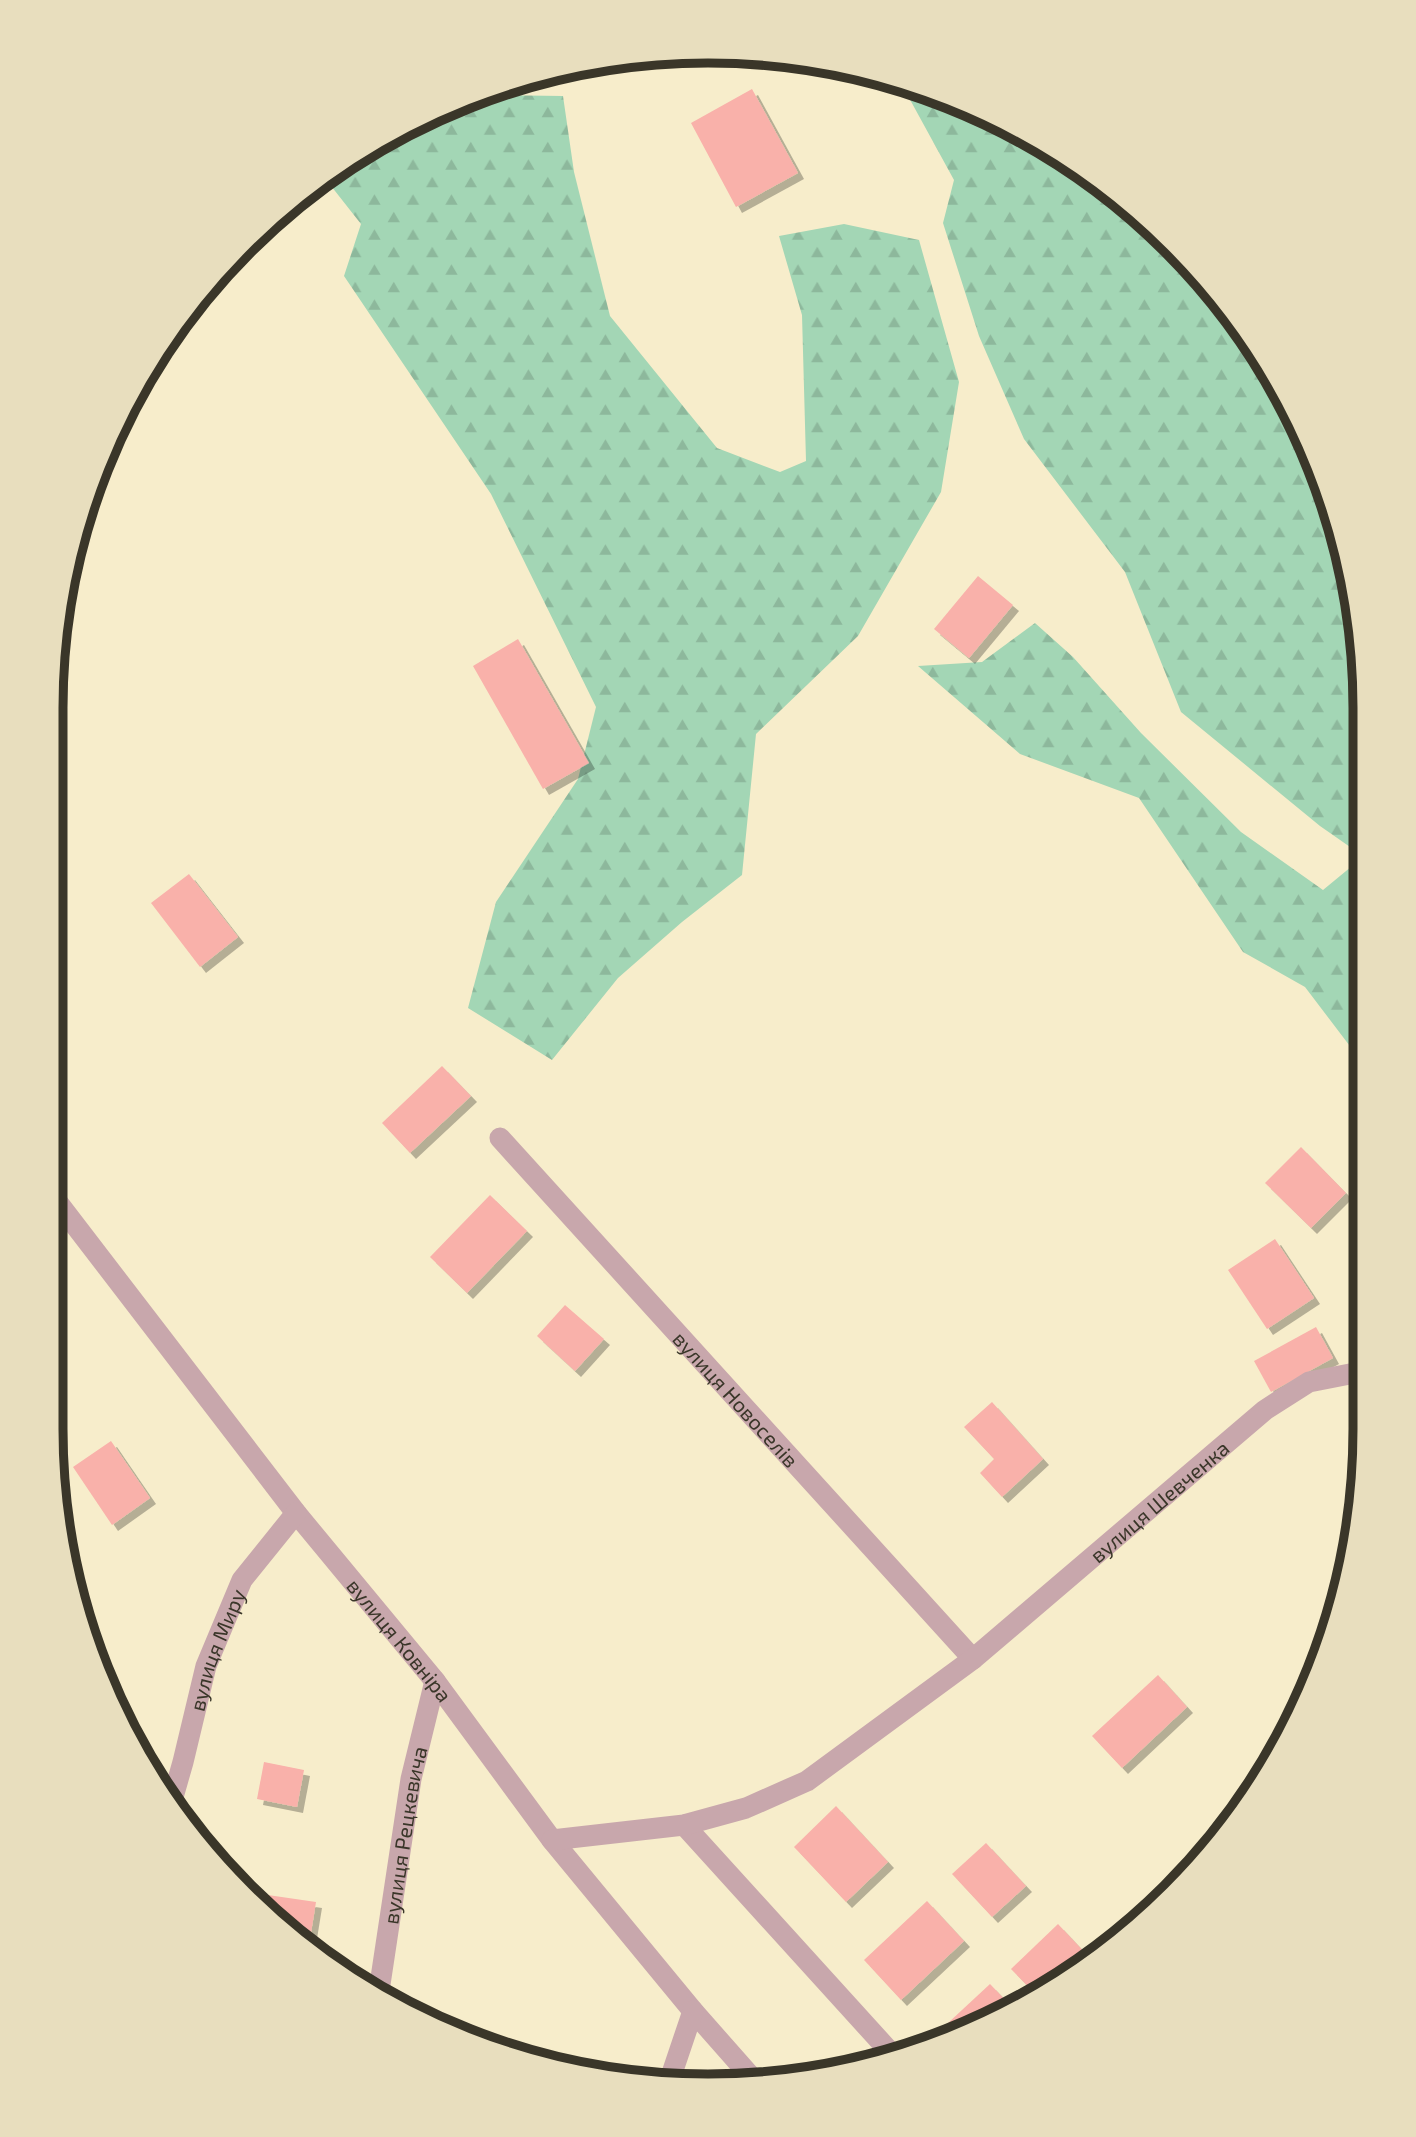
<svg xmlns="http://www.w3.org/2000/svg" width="1416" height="2137" font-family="'Exo 2',sans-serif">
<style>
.forest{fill:url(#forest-firs)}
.building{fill:#f9b1aa;filter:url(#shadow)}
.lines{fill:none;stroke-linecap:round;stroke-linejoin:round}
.minor{stroke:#c8a7ac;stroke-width:21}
.labels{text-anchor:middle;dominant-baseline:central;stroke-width:5;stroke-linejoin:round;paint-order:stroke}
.street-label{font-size:21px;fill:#3a3629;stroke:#f7edcb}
.rim{fill:none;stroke:#3a3629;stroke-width:9}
</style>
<defs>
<pattern id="forest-firs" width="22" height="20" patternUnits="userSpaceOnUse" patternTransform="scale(1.75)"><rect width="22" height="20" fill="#a3d6b5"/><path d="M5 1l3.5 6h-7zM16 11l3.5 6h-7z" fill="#8db89c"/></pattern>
<filter id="shadow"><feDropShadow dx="6" dy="6" stdDeviation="0" flood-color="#0004"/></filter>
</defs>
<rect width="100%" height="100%" fill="#f7edcb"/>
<g class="forest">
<polygon points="834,66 920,86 1037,139 1142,214 1230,308 1298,418 1343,538 1364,665 1363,856 1320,826 1181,712 1125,572 1024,439 979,336 943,223 954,180 902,85 837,70"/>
<polygon points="481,95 563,96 574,172 610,316 717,448 780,472 806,461 802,315 779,236 844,224 919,240 959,382 941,492 858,636 756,734 742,875 682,922 618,978 552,1060 468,1008 496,902 578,779 596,707 491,494 344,276 361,224 324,177 418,118"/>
<polygon points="1035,623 1073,657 1141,733 1241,832 1323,890 1363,857 1362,1062 1305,987 1243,952 1139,798 1020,754 918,666 982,662"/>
</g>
<g class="building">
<polygon points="752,89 798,173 736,207 691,123"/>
<polygon points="978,576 1013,605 969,658 934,629"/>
<polygon points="518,639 589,763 543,789 473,666"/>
<polygon points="189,874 238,937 200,967 151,903"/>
<polygon points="442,1066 471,1096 410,1153 382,1123"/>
<polygon points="1301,1147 1346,1193 1311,1228 1265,1183"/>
<polygon points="490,1195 527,1231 467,1293 430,1257"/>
<polygon points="1359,1238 1361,1238 1361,1296 1353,1295"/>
<polygon points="1275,1239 1314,1298 1267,1329 1228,1270"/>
<polygon points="565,1305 604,1339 575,1371 537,1336"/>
<polygon points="1316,1327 1333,1358 1271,1392 1254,1361"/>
<polygon points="992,1402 1043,1459 1002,1497 980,1473 994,1459 964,1427"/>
<polygon points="111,1441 150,1498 112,1525 73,1467"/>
<polygon points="1158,1675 1187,1707 1122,1768 1092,1736"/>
<polygon points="264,1762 304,1770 297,1807 257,1799"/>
<polygon points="836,1806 888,1862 846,1902 794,1847"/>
<polygon points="986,1843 1026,1886 992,1917 952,1874"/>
<polygon points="261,1894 316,1902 308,1951 260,1900"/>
<polygon points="927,1901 964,1941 901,2000 864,1960"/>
<polygon points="1058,1924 1088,1956 1038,1997 1011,1969"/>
<polygon points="990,1984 1012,2007 954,2029 948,2023"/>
</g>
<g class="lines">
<g class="minor">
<path id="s1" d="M 500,1138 L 973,1659"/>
<path id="s2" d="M 52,1195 L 296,1513 L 435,1681 L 552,1840 L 693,2011 L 753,2079"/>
<path id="s3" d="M 171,1804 L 183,1762 L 206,1666 L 242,1580 L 296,1513"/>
<polyline points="684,1825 891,2053"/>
<path id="s4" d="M 552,1840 L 684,1825 L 746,1808 L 807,1781 L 973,1659 L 1265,1410 L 1309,1382 L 1360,1372"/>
<path id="s5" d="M 379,1991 L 411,1779 L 435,1681"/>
<polyline points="668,2085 693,2011"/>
</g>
</g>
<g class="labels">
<g class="street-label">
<text stroke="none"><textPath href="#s1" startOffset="352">вулиця Новоселів</textPath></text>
<text stroke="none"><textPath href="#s4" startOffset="714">вулиця Шевченка</textPath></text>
<text stroke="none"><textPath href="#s2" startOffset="565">вулиця Ковніра</textPath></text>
<text stroke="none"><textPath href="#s3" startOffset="161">вулиця Миру</textPath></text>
<text stroke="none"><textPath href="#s5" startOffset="158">вулиця Рецкевича</textPath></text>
</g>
</g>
<path d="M0 0H1416V2137H0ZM708 63H708A645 645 0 0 1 1353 708V1429A645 645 0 0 1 708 2074H708A645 645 0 0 1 63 1429V708A645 645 0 0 1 708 63Z" fill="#e8debe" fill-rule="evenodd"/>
<path class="rim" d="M708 63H708A645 645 0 0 1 1353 708V1429A645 645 0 0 1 708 2074H708A645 645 0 0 1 63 1429V708A645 645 0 0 1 708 63Z"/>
</svg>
